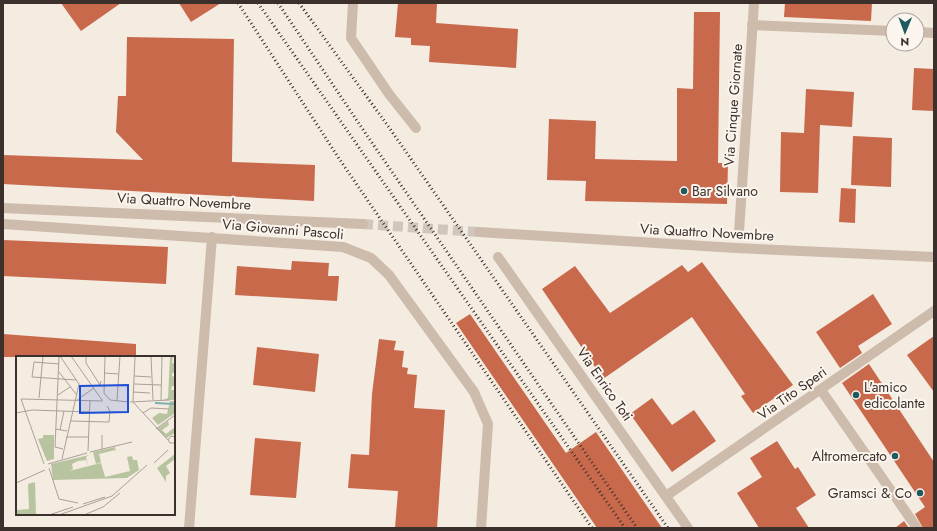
<svg xmlns="http://www.w3.org/2000/svg" width="937" height="531" font-family="Jost,sans-serif">
<style>
.building{fill:#c8694b}
.lines{fill:none;stroke-linecap:round;stroke-linejoin:round}
.minor-tunnel{stroke:#cfc6bd;stroke-width:10;stroke-dasharray:10 5;stroke-linecap:butt}
.minor{stroke:#cdbbac;stroke-width:10}
.rail{stroke:#3b302b;stroke-width:3;stroke-dasharray:1 3;stroke-linecap:butt}
.poi-dot{fill:#1f5a5e;stroke:#fbf5ee;stroke-width:1.5}
.labels{text-anchor:middle;dominant-baseline:central;stroke-width:4;stroke-linejoin:round;paint-order:stroke}
.street-label{font-size:14px;fill:#3b302b;stroke:#fbf5ee}
.poi-label{font-size:14px;fill:#3b302b;stroke:#fbf5ee;text-anchor:start}
.inset-river{fill:none;stroke:#7fb0b2;stroke-width:2}
.inset-road{fill:none;stroke:#aaa098;stroke-width:1}
.view{fill:#1d4ed8;fill-opacity:0.15;stroke:#1d4ed8;stroke-width:2}
.inset-edge{fill:none;stroke:#3b302b;stroke-width:2}
</style>
<rect width="100%" height="100%" fill="#f4ebe1"/>
<g class="building">
<polygon points="61,3 121,3 81,31"/>
<polygon points="179,3 221,3 191,22"/>
<polygon points="398,3 437,3 436,23 518,29 516,68 429,62 430,46 411,45 411,38 395,37"/>
<polygon points="785,3 872,3 871,21 784,17"/>
<polygon points="694,12 720,12 718,163 728,163 727,204 585,201 586,181 547,180 549,119 596,121 595,159 677,161 677,88 693,89"/>
<polygon points="127,37 234,39 232,162 315,165 314,201 3,184 3,155 143,160 116,132 118,96 126,96"/>
<polygon points="914,68 934,69 934,111 912,110"/>
<polygon points="806,89 854,92 852,127 820,125 818,193 780,192 781,132 804,133"/>
<polygon points="853,136 892,138 891,187 851,185"/>
<polygon points="841,188 856,189 855,223 839,222"/>
<polygon points="3,240 168,247 166,284 3,276"/>
<polygon points="292,261 329,263 328,276 339,276 337,301 235,295 237,266 291,270"/>
<polygon points="702,262 793,385 753,413 741,396 745,394 692,317 603,379 542,289 575,266 610,313 682,265 688,272"/>
<polygon points="873,294 892,324 858,346 862,353 840,368 816,332"/>
<polygon points="470,314 566,453 596,432 662,528 597,528 456,323"/>
<polygon points="3,334 136,344 136,357 3,357"/>
<polygon points="934,336 934,392 907,355"/>
<polygon points="379,339 396,341 394,350 404,351 402,367 408,368 407,374 417,375 414,408 445,410 437,528 395,528 398,491 348,488 351,454 369,455 372,394"/>
<polygon points="257,347 319,354 315,392 253,385"/>
<polygon points="869,364 934,462 934,528 923,528 915,514 925,507 842,383"/>
<polygon points="652,398 672,425 694,410 716,441 672,472 630,414"/>
<polygon points="255,438 301,442 296,498 250,495"/>
<polygon points="777,441 795,469 798,467 816,495 796,508 809,528 759,528 737,493 762,477 750,458"/>
<polygon points="904,521 909,528 895,528"/>
</g>
<g class="lines">
<polyline class="minor-tunnel" points="363,224 479,232"/>
<g class="minor">
<polyline points="353,3 351,38 389,94 416,128"/>
<polyline points="752,25 893,31"/>
<polyline points="917,32 934,33"/>
<polyline points="3,208 363,224"/>
<polyline points="3,224 343,247 371,258 389,275 474,392 488,424 481,528"/>
<polyline points="479,232 736,248 934,257"/>
<polyline points="739,232 754,3"/>
<polyline points="498,257 688,528"/>
<polyline points="821,390 917,528"/>
<polyline points="666,496 934,311"/>
<polyline points="189,528 212,237"/>
</g>
<g class="rail">
<polyline points="238,3 340,160 592,528"/>
<polyline points="258,3 625,528"/>
<polyline points="278,3 368,137 637,528"/>
<polyline points="299,3 388,126 668,528"/>
</g>
</g>
<g class="poi-dot">
<circle cx="684" cy="191" r="4"/>
<circle cx="856" cy="395" r="4"/>
<circle cx="895" cy="456" r="4"/>
<circle cx="920" cy="493" r="4"/>
</g>
<g class="labels">
<g class="street-label">
<text transform="translate(733 105) rotate(-86)">Via Cinque Giornate</text>
<text transform="translate(184 201) rotate(3)">Via Quattro Novembre</text>
<text transform="translate(283 229) rotate(5)">Via Giovanni Pascoli</text>
<text transform="translate(707 232) rotate(3)">Via Quattro Novembre</text>
<text transform="translate(605 384) rotate(55)">Via Enrico Toti</text>
<text transform="translate(792 393) rotate(-35)">Via Tito Speri</text>
</g>
<g class="poi-label">
<text x="692" y="191">Bar Silvano</text>
<text x="864" y="387">L'amico<tspan x="864" dy="16">edicolante</tspan></text>
<text x="887" y="456" text-anchor="end">Altromercato</text>
<text x="912" y="493" text-anchor="end">Gramsci &amp; Co</text>
</g>
</g>
<g transform="translate(16 356)">
<rect width="159" height="159" fill="#f4ebe1"/>
<path d="M 154,0 L 157,0 L 156,7 L 159,8 L 159,17 L 156,17 L 156,20 L 159,21 L 159,30 L 156,30 L 155,34 L 159,34 L 159,44 L 147,44 L 152,42 ZM 154,45 L 159,45 L 159,57 L 142,69 L 136,62 L 143,57 L 151,58 ZM 152,65 L 153,69 L 146,74 L 150,78 L 159,71 L 159,77 L 150,82 L 141,73 ZM 27,79 L 38,79 L 38,103 L 31,105 L 22,83 L 27,82 ZM 99,91 L 100,97 L 99,94 L 83,98 L 85,106 L 80,108 L 77,96 ZM 159,98 L 159,103 L 150,110 L 154,117 L 150,120 L 150,126 L 141,112 ZM 73,99 L 70,101 L 72,110 L 70,104 L 62,105 L 56,108 L 57,113 L 53,115 L 85,107 L 89,121 L 114,115 L 111,101 L 116,100 L 117,104 L 121,104 L 123,114 L 111,122 L 37,124 L 35,108 ZM 19,126 L 20,159 L 1,159 L 1,154 L 13,153 L 12,128 Z" fill="#b8c4a0"/>
<path class="inset-river" d="M 139,47 L 159,48"/>
<path class="inset-road" d="M 44,0 L 63,28 L 46,103M 55,0 L 86,44M 70,0 L 70,7 L 84,29 L 85,25M 89,0 L 88,37 L 94,44 L 113,46M 120,0 L 135,0M 135,0 L 137,44M 43,1 L 39,91 L 47,93M 43,8 L 18,6 L 16,21 L 60,24M 43,16 L 60,38M 88,17 L 103,18M 118,20 L 135,21M 118,28 L 145,29M 117,36 L 134,37M 42,39 L 54,31M 23,42 L 27,0M 5,43 L 87,45M 5,43 L 28,108M 61,44 L 78,32M 101,44 L 104,0M 145,44 L 146,0M 117,45 L 119,1M 114,46 L 154,44M 117,46 L 153,85M 0,57 L 16,54 L 74,56M 127,57 L 135,52 L 153,53M 54,65 L 93,66 L 94,55 L 91,50M 39,73 L 51,75M 140,73 L 159,59M 44,74 L 48,55M 50,81 L 73,81M 159,81 L 155,80 L 152,84 L 154,87 L 159,87M 86,93 L 86,79M 72,95 L 74,45M 74,96 L 116,86M 138,107 L 152,94M 32,108 L 71,97M 33,112 L 43,143 L 62,147M 0,127 L 29,114M 67,148 L 89,141M 33,159 L 57,151M 43,159 L 96,140 L 131,109M 68,159 L 87,151 L 104,137"/>
<path class="view" d="M 112,29 L 112,56 L 64,57 L 64,30 Z"/>
<rect width="159" height="159" class="inset-edge"/>
</g>
<rect width="937" height="531" fill="none" stroke="#3b302b" stroke-width="8"/>
<g transform="translate(905 32) rotate(181)"><circle r="19" fill="#fbf5ee" stroke="#aea6a0"/>
<path d="M0-3L7 15L0 10L-7 15Z" fill="#1f5a5e"/>
<text y="-6" font-size="11" font-weight="bold" text-anchor="middle" fill="#3b302b">N</text>
</g>
</svg>
